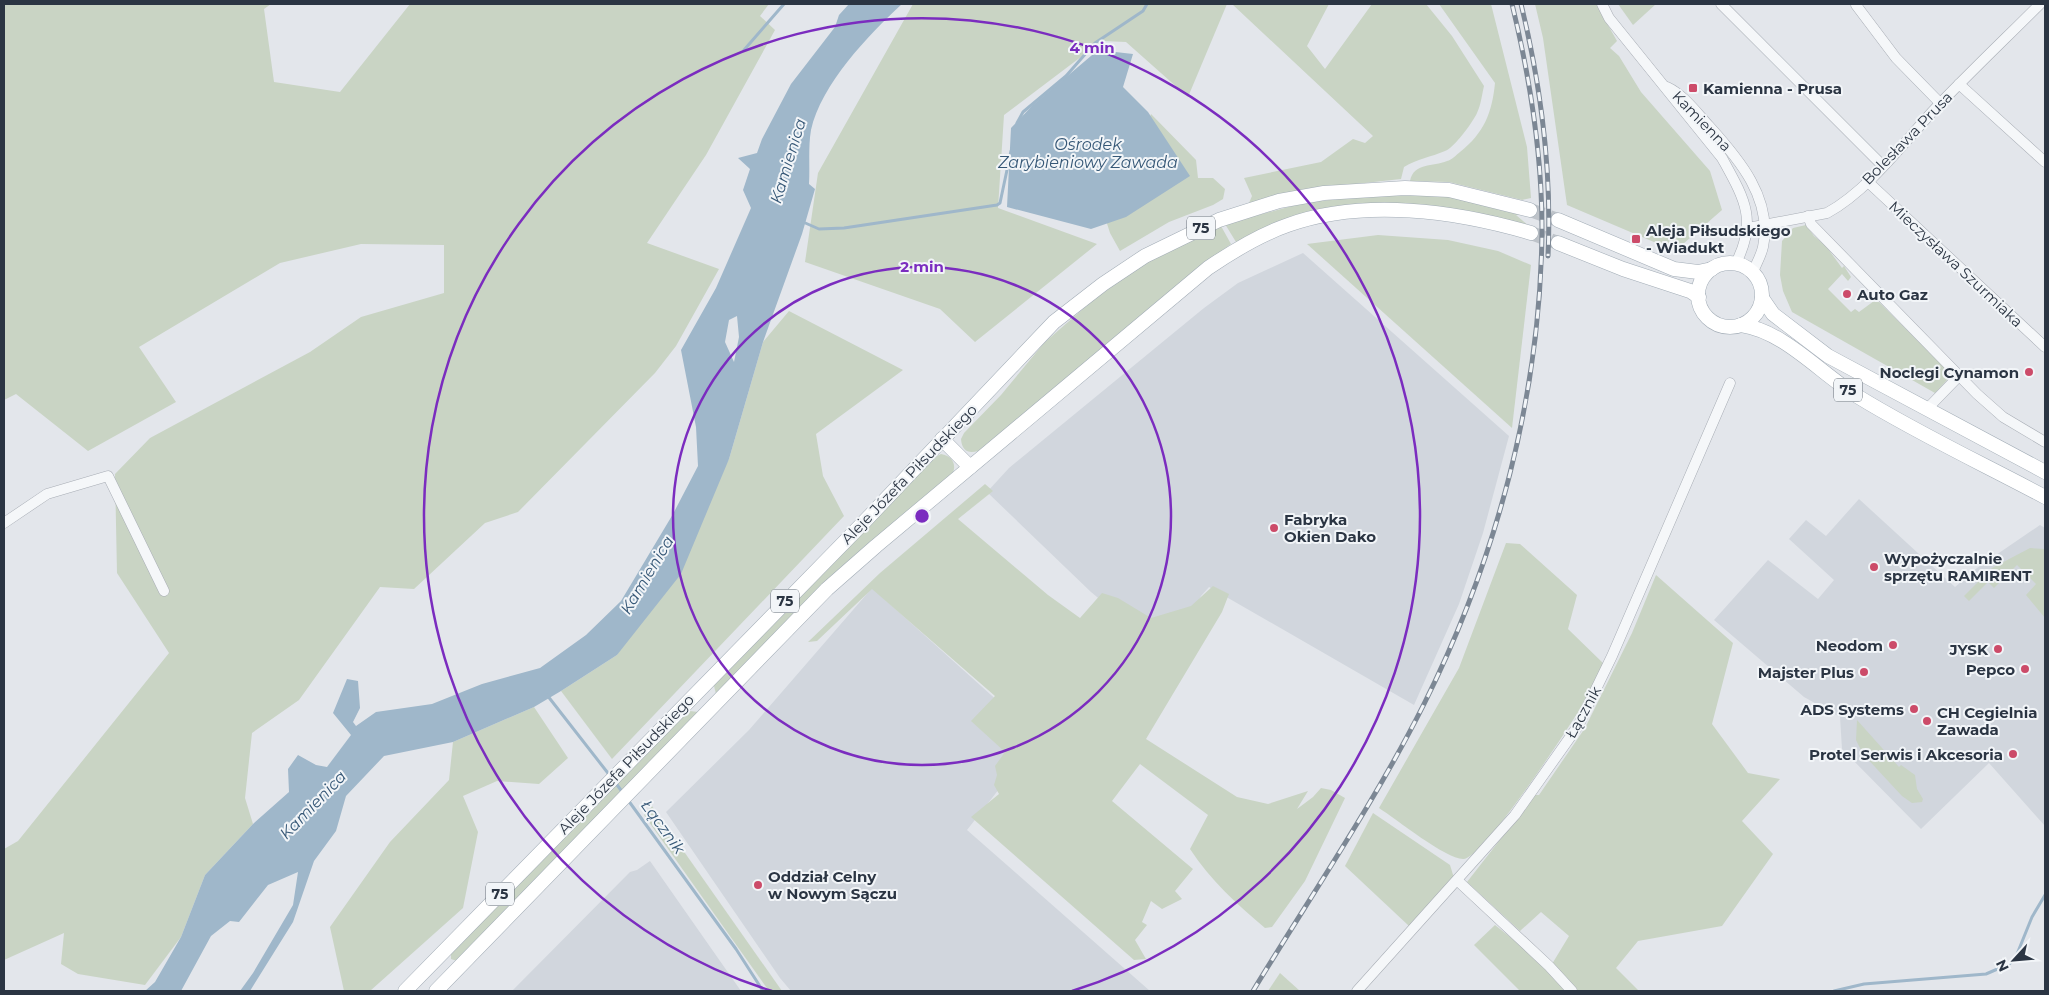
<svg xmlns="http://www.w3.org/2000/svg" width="2049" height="995" font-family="Montserrat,sans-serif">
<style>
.built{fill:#d1d6dd}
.green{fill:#c9d4c4}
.water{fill:#9fb7ca;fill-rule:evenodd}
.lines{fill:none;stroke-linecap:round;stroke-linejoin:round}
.stream{stroke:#9fb7ca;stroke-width:3}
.major-tunnel{stroke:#bec3c9;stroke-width:14;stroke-dasharray:14 7;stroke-linecap:butt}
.minor-casing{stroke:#a8adb5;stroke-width:11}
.major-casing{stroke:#a2acb6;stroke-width:15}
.minor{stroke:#f5f7f9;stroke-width:10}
.major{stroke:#fff;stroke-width:14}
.rail-casing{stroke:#7c8794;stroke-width:5}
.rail{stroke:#f2f5f8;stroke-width:3;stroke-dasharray:9;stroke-linecap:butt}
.ring{fill:none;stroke:#7b2cbf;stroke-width:2.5}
.poi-dot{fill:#cc4b69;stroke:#f2f5f8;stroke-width:2}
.labels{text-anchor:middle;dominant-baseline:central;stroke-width:4;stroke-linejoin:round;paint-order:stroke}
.shield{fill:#f2f5f8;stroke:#676f79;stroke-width:1}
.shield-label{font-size:14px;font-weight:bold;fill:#2b3543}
.poi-label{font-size:15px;font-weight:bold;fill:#2b3543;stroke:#f2f5f8;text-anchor:start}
.street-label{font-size:15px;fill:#2b3543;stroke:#f2f5f8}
.water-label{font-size:16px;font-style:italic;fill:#355776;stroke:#f2f5f8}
.centre{fill:#7b2cbf;stroke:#f2f5f8;stroke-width:2.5}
.ring-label{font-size:15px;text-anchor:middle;font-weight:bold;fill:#7b2cbf;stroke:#f2f5f8;stroke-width:4;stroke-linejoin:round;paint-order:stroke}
</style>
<rect width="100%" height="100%" fill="#e3e6eb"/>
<g class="built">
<polygon points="1303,253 1509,436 1483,533 1459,604 1414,705 1209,587 1201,596 1168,656 1091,592 987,492 1009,468 1204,308 1238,283"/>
<polygon points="1859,499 1955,587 1977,568 2040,525 2045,528 2045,826 1989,763 1921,829 1842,749 1840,717 1804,697 1714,620 1768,560 1818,599 1834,580 1789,539 1806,520 1826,536"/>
<polygon points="872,588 1039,738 967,830 1150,991 791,991 780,978 666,812 749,730"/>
<polygon points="650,861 741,991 512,991 630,872 637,870"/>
</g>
<g class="green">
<polygon points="4,4 271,4 264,9 274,82 340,92 410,4 769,4 760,16 775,30 706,155 647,243 719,269 676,346 655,373 518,512 485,523 414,589 380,587 299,700 252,733 245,798 253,824 205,875 181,937 145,985 78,974 61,964 64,933 4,960 4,849 18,841 169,653 117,573 115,474 150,438 310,352 361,317 444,293 444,245 361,244 280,263 139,347 176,402 88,451 16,394 4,400"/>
<polygon points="913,4 1227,4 1188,97 1126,42 1102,41 1004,115 998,208 1097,244 975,342 940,309 805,262 818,173"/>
<path d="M 1232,4 L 1329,4 L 1307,46 L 1325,69 L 1372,4 L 1426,4 L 1452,36 L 1484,86 C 1482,94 1481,105 1477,113 C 1473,122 1454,148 1445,151 C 1431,157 1417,159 1404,167 L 1401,179 L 1337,186 L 1249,203 L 1252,196 L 1244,178 L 1321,162 L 1353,139 L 1365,143 L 1373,136 Z"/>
<path d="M 1439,4 L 1491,4 L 1527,147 L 1531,198 L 1522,200 L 1449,182 L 1410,181 C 1414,162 1433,167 1447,161 C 1452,160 1456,155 1460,152 C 1484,133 1492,113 1495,83 Z"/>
<polygon points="1535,4 1596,4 1617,41 1610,48 1619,56 1641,92 1710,171 1722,210 1675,251 1567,205 1543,38"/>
<polygon points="1618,4 1656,4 1633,25"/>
<polygon points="1151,114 1196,160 1198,178 1213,178 1225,189 1223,199 1213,205 1169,222 1120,251 1110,233 1104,214 1142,140"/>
<polygon points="1374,195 1440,195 1523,215 1516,215 1530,227 1373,206 1236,242 1225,224 1303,203"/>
<polygon points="1806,225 1814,236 1826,246 1842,268 1844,266 1851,277 1848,281 1842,274 1828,289 1851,312 1855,309 1859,312 1874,301 1879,302 1948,371 1948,379 1935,393 1792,312 1783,291 1780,275 1782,241 1793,228"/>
<path d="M 1221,226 L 1231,244 L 1209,260 L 984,448 C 974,454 962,455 961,439 L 964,433 L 1001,395 L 1044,343 L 1092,301 L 1144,263 Z"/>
<polygon points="1378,235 1448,240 1498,251 1531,265 1512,428 1307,244"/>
<polygon points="789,311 903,370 816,434 823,476 844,516 612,759 561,691 617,655 729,459 763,342"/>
<path d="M 941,454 C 953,456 957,465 952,475 L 716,694 L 714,686 L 716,681 L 935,457 Z"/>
<path d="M 985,484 L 993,491 L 958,519 L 1048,595 L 1080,618 L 1102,593 L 1118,598 L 1151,618 L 1191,606 L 1213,586 L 1229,594 L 1222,612 L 1146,739 L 1237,797 L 1268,804 L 1308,791 L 1297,809 L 1313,797 L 1321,788 L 1331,790 L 1345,798 L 1305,881 L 1272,927 L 1265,928 C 1237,904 1210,880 1190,849 L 1208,815 L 1140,764 L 1112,801 L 1193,869 L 1175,891 L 1182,899 L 1162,909 L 1151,901 L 1142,922 L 1147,925 L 1135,940 L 1146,959 L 1134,960 L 971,817 L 999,794 L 994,785 L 997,775 L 995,766 L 1005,752 L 971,721 L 995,696 L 872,589 L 817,641 L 808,642 L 880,573 Z"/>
<path d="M 1506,543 L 1520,544 L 1577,595 L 1568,629 L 1604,664 C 1599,676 1594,688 1587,698 C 1573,721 1483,860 1463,859 C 1446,859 1396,819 1379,808 L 1459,668 Z"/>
<polygon points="2030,548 2045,549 2045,618 2026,595 2036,584 2017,565 1994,588 1988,582 1969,601 1964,596 1992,568"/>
<polygon points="1656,575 1733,643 1712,724 1748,773 1780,779 1742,821 1773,854 1722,926 1638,941 1616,968 1639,991 1578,991 1552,964 1569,936 1541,912 1520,931 1467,882 1535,795 1539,795 1585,728 1632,633"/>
<polygon points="534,707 568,758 539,784 497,781 463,796 478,832 463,908 370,991 344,991 330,927 390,842 449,780 453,742"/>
<polygon points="690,711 698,712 457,961 451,959 451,953 683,715"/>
<polygon points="1857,720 1899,767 1901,765 1915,775 1917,789 1923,799 1922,802 1912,803 1902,796 1863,754 1856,740"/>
<polygon points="652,806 782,991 769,991 644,815"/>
<polygon points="1373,813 1450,865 1454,878 1409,926 1345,866"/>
<polygon points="1495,925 1534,956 1566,991 1520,991 1474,945"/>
<polygon points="1280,973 1300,991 1268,991"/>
</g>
<g class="water">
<path d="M 849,4 L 902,4 C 868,35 821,85 811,130 C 808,147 810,167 809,184 L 815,189 L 802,234 L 763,342 L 729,459 L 681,574 L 617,655 L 561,691 L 534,707 L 453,742 L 384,756 L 346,796 L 336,831 L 314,861 L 293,922 L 250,991 L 240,991 L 253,973 L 293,905 L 298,872 L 268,885 L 239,922 L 230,921 L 211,936 L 181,991 L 145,991 L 155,982 L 181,937 L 205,875 L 253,824 L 289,792 L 288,769 L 298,755 L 316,765 L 327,767 L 351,735 L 333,713 L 347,679 L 358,681 L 360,708 L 353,722 L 356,726 L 376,712 L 432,704 L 482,684 L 540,668 L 586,635 L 621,601 L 673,514 L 698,466 L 696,427 L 681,350 L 716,288 L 751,208 L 743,190 L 750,169 L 738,158 L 757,153 L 762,139 L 791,84 L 835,27 L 839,15 ZM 737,316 L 739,337 L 734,362 L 725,342 L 729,320 Z"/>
<polygon points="1098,50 1133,54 1123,87 1148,112 1190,176 1126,217 1091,229 1007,207 1011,128 1032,106"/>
</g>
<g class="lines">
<g class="stream">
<polyline points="744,50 784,4"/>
<polyline points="1017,123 1023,112 1066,76 1095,43 1143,11 1147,4"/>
<polyline points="803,222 819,229 844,228 997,205 1000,203 1011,151"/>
<polyline points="547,695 611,777"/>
<polyline points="615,782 623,793"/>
<polyline points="628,800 736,949 763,991"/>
<polyline points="1834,991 1864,984 1986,974 2009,964 2015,959 2032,917 2045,895"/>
</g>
<g class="major-tunnel">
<polyline points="1530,210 1558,220"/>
<polyline points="1531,233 1558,243"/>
</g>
<g class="minor-casing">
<g id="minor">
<path d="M 1602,4 L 1609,18 L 1722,158 C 1744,198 1758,220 1736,263"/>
<polyline points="1721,4 1882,165"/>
<polyline points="1856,5 1896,58 1940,103"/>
<polyline points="1959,84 2045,162"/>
<path d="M 1667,87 C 1684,95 1696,112 1709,126 C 1739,159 1773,199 1763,247 C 1761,256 1756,264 1753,272"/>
<polyline points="1867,181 2045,347"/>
<polyline points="1808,216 1811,224 1977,394 2003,417 2045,442"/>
<path d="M 1748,228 L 1827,213 C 1866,192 1902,145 1932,112 C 1967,75 2004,40 2040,4"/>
<polyline points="1927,409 1959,376"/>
<polyline points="4,523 47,494 108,476 164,591"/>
<polyline points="1458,881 1549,966 1572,991"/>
<polyline points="1357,991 1515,815 1578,726 1612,656 1730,383"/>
</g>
</g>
<g class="major-casing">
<g id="major">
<polyline points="1558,220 1674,269 1698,272 1712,269"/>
<polyline points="1558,243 1623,269 1690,291 1699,297"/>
<circle cx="1730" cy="295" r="32"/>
<polyline points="1762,298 1773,314 1828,356 2045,472"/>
<path d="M 1741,325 C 1784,331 1820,373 1857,396 C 1917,433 1983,464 2045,497"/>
<polyline points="942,439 970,467"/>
<polyline points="405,991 864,522 1054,322 1103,284 1145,256 1219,220 1279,201 1324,193 1405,188 1449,190 1530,210"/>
<path d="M 436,991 L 827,589 L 876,546 L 1208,268 C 1233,251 1259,235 1288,225 C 1364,198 1456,211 1531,233"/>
</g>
</g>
<use href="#minor" class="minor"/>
<use href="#major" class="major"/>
<g class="rail-casing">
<g id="rail">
<path d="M 1521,4 C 1541,86 1552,171 1548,256"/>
<path d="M 1253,991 C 1310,897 1375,802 1424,704 C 1497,558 1541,393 1542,229 C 1542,153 1530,78 1512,4"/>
</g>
</g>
<use href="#rail" class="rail"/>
</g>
<g class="ring">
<circle cx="922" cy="516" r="249"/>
<path d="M772 991A498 498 0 1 1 1072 991"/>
</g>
<g class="poi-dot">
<rect x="1688" y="83" width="10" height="10" rx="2.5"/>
<rect x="1631" y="234" width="10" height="10" rx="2.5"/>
<circle cx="1847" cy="294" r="5"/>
<circle cx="2029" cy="372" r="5"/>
<circle cx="1274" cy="528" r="5"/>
<circle cx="1874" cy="567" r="5"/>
<circle cx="1893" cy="645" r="5"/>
<circle cx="1998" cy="649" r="5"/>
<circle cx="2025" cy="669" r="5"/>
<circle cx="1864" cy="672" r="5"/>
<circle cx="1914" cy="709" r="5"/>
<circle cx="1927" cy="721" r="5"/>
<circle cx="2013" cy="754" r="5"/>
<circle cx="758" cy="885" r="5"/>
</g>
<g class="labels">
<g class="shield">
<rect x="1187" y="216.5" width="28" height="23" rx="4"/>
<rect x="1834" y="378.5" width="28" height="23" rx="4"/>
<rect x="771" y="589.5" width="28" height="23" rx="4"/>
<rect x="486" y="882.5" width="28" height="23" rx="4"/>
</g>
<g class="shield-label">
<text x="1201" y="228">75</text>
<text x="1848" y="390">75</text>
<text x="785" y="601">75</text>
<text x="500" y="894">75</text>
</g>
<g class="poi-label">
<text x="1703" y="88">Kamienna - Prusa</text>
<text x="1646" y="230">Aleja Piłsudskiego<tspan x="1646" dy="17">- Wiadukt</tspan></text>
<text x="1857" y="294">Auto Gaz</text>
<text x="2019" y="372" text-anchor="end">Noclegi Cynamon</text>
<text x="1284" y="519">Fabryka<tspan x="1284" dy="17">Okien Dako</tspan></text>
<text x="1884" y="558">Wypożyczalnie<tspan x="1884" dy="17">sprzętu RAMIRENT</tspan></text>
<text x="1883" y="645" text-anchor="end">Neodom</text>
<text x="1988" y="649" text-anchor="end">JYSK</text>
<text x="2015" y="669" text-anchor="end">Pepco</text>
<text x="1854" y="672" text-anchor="end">Majster Plus</text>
<text x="1904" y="709" text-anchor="end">ADS Systems</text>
<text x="1937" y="712">CH Cegielnia<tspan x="1937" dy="17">Zawada</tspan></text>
<text x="2003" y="754" text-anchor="end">Protel Serwis i Akcesoria</text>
<text x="768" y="876">Oddział Celny<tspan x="768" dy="17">w Nowym Sączu</tspan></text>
</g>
<g class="street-label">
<text transform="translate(1702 121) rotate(46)">Kamienna</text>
<text transform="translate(1907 138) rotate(-46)">Bolesława Prusa</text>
<text transform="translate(1956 264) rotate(43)">Mieczysława Szurmiaka</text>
<text transform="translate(909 474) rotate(-46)">Aleje Józefa Piłsudskiego</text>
<text transform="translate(1583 712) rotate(-61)">Łącznik</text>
<text transform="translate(626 764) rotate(-46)">Aleje Józefa Piłsudskiego</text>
</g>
<g class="water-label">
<text x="1088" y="144">Ośrodek<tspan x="1088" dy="18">Zarybieniowy Zawada</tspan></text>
<text transform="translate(788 161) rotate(-73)">Kamienica</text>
<text transform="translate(647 575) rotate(-59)">Kamienica</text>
<text transform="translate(313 805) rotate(-46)">Kamienica</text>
<text transform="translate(663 827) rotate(54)">Łącznik</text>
</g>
</g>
<circle cx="922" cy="516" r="8" class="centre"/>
<g class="ring-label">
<text x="1092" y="53">4 min</text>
<text x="922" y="272">2 min</text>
</g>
<rect width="2049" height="995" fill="none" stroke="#2b3543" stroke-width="10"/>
<g transform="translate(2014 960) rotate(244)" stroke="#f2f5f8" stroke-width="4" paint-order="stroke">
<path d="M0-4L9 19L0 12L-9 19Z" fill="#2b3543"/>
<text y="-8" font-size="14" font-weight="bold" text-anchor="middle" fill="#2b3543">N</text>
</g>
</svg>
